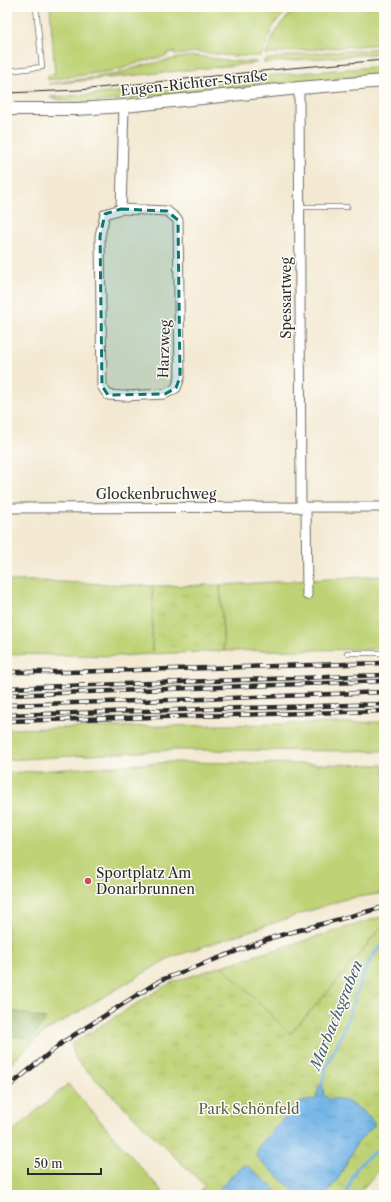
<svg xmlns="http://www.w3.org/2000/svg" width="391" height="1202" font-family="'Libre Caslon Text',serif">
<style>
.green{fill:#bed275;stroke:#747e50}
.forest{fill:url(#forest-crowns);stroke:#607048}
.park{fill:url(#park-tufts);stroke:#747e50}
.water{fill:url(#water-ripples);stroke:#4e7089}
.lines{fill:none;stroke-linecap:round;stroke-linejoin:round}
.stream{stroke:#72b4e7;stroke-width:3}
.service-casing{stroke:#716e65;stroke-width:6}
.minor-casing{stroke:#716e65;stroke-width:11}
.secondary-casing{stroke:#716e65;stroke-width:14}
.service{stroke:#fff;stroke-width:4.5}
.minor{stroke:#fff;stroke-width:9}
.secondary{stroke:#fff;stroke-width:12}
.tram{stroke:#2b2b2b;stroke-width:1}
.rail-casing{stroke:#2b2b2b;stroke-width:4.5}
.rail{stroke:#fdfcf7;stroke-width:3;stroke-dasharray:9;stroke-linecap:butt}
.marked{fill:#0f766e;fill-opacity:0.2;stroke:#0f766e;stroke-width:3;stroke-dasharray:8 5;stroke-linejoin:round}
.poi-dot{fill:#d1495b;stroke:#fdfcf7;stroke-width:1.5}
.labels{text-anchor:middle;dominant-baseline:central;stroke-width:3;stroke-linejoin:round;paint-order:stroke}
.street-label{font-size:14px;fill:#2b2b2b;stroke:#fdfcf7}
.poi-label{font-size:14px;fill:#2b2b2b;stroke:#fdfcf7;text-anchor:start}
.park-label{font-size:14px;fill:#575d41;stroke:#fdfcf7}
.water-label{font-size:15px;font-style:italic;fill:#445b6d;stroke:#fdfcf7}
</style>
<defs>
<pattern id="forest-crowns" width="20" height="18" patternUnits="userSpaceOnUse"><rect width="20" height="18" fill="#96b466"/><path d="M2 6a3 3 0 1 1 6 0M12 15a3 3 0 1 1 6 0" fill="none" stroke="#7b9354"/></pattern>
<pattern id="park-tufts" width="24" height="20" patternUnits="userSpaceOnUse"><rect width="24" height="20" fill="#bed275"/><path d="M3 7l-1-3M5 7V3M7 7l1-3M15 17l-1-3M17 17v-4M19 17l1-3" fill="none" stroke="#a3b465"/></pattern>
<pattern id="water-ripples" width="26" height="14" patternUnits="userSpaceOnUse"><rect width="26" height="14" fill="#72b4e7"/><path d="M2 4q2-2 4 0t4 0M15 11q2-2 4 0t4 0" fill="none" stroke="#5e93bb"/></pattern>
</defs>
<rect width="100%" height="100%" fill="#fdfcf7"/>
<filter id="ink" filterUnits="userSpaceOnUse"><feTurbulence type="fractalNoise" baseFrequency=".025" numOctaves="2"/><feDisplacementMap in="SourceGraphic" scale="8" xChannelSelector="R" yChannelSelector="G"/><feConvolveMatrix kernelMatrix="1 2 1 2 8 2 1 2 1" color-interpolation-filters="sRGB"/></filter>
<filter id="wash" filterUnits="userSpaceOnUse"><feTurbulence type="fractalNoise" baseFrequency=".012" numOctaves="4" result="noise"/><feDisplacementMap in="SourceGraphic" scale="16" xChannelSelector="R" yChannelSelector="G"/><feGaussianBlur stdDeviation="0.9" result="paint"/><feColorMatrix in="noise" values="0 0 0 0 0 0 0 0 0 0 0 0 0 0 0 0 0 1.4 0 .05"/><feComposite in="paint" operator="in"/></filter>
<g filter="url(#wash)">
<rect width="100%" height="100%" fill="#f3e9d2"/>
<g class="green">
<polygon points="50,7 291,7 274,24 261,56 233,56 197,52 175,55 175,52 167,53 167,56 140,62 119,70 48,80 48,75 55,74"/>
<path d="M 301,7 L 384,7 L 384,44 L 292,51 L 265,55 C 275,34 279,19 301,7 Z"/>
<polygon points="384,48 384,53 264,63 264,60 292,55"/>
<polygon points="197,56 231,61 256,62 257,63 49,84 118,74 140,66 183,57"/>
<polygon points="384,66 384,75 265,85 264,76"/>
<polygon points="260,77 261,85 80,104 51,98 50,97 90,95"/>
<polygon points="384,576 384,649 224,651 220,585"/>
<polygon points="7,581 36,581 153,586 152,654 119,656 7,654"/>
<polygon points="384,722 384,751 172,750 7,760 7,729"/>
<polygon points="171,762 384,765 384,893 345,899 169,958 43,1033 7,1067 7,1035 31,1039 46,1019 7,1010 7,773"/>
<polygon points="384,916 384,924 339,979 290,1034 222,966"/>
<polygon points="68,1084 165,1195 7,1195 7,1136"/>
</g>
<polygon class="forest" points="7,1010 46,1019 31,1039 7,1035"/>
<g class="park">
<polygon points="220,585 224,651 152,654 153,586"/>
<polygon points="384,924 384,1164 357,1195 196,1195 205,1186 76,1060 71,1044 170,983 222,966 290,1034 339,979"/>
</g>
<g class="water">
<path d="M 322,1081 L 324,1096 C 330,1101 333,1098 339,1099 C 349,1100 371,1116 375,1125 L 357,1143 L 337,1181 L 324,1195 L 299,1195 L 259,1159 L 256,1156 L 259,1146 L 294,1107 L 300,1102 L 316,1099 L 319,1086 Z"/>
<polygon points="243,1166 248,1166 281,1195 213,1195 233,1175"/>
</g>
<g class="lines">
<g class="stream">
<polyline points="322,1084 326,1068 344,1030 364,972 374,953 384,945"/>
<path d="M 344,1195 C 349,1190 350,1184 352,1178 C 357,1163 369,1156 382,1148"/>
</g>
</g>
</g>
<g filter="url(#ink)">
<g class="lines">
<g class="service-casing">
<g id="service">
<polyline points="7,71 42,67 36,7"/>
<polyline points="299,207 347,207"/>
<polyline points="347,653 384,653"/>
</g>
</g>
<g class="minor-casing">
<g id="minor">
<polyline points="299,88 301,508"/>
<polyline points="121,209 167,211 178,220 180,377 176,388 165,394 123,396 108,395 102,386 100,236 105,214 121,209 124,106"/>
<polyline points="7,508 384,507"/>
<polyline points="306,508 307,595"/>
</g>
</g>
<g class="secondary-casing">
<polyline id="secondary" points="7,109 77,109 124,106 299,88 384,81"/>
</g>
<use href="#service" class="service"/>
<use href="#minor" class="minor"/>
<use href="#secondary" class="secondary"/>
<polyline class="tram" points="7,93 79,90 291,68 384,60"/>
<g class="rail-casing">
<g id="rail">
<polyline points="7,672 67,672 384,663"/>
<polyline points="7,688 384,675"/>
<polyline points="7,695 384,681"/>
<polyline points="7,705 204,699 384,692"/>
<polyline points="7,715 384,704"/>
<polyline points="7,721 384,711"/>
<polyline points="7,1088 63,1042 161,980 274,937 384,907"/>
</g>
</g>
<use href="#rail" class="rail"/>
</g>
</g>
<path class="marked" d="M 121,209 L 167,211 L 178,220 L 180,377 L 176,388 L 165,394 L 108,395 L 102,386 L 100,236 L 105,214 Z"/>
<circle class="poi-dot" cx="88" cy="881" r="4"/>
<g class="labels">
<g class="street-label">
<text transform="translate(194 83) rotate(-6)">Eugen-Richter-Straße</text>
<text transform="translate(286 298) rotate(-90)">Spessartweg</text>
<text transform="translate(164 349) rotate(-88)">Harzweg</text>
<text x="156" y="494">Glockenbruchweg</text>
</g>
<g class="poi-label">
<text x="96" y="873">Sportplatz Am<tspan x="96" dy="16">Donarbrunnen</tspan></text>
</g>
<g class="park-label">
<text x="249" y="1109">Park Schönfeld</text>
</g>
<g class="water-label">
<text transform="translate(336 1015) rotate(-68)">Marbachsgraben</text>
</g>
</g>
<rect width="391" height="1202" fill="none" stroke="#fdfcf7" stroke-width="24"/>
<path d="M28 1168v6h73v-6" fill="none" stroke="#2b2b2b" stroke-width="2"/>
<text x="34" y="1168" font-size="12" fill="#2b2b2b" stroke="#fdfcf7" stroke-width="3" paint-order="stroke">50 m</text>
</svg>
